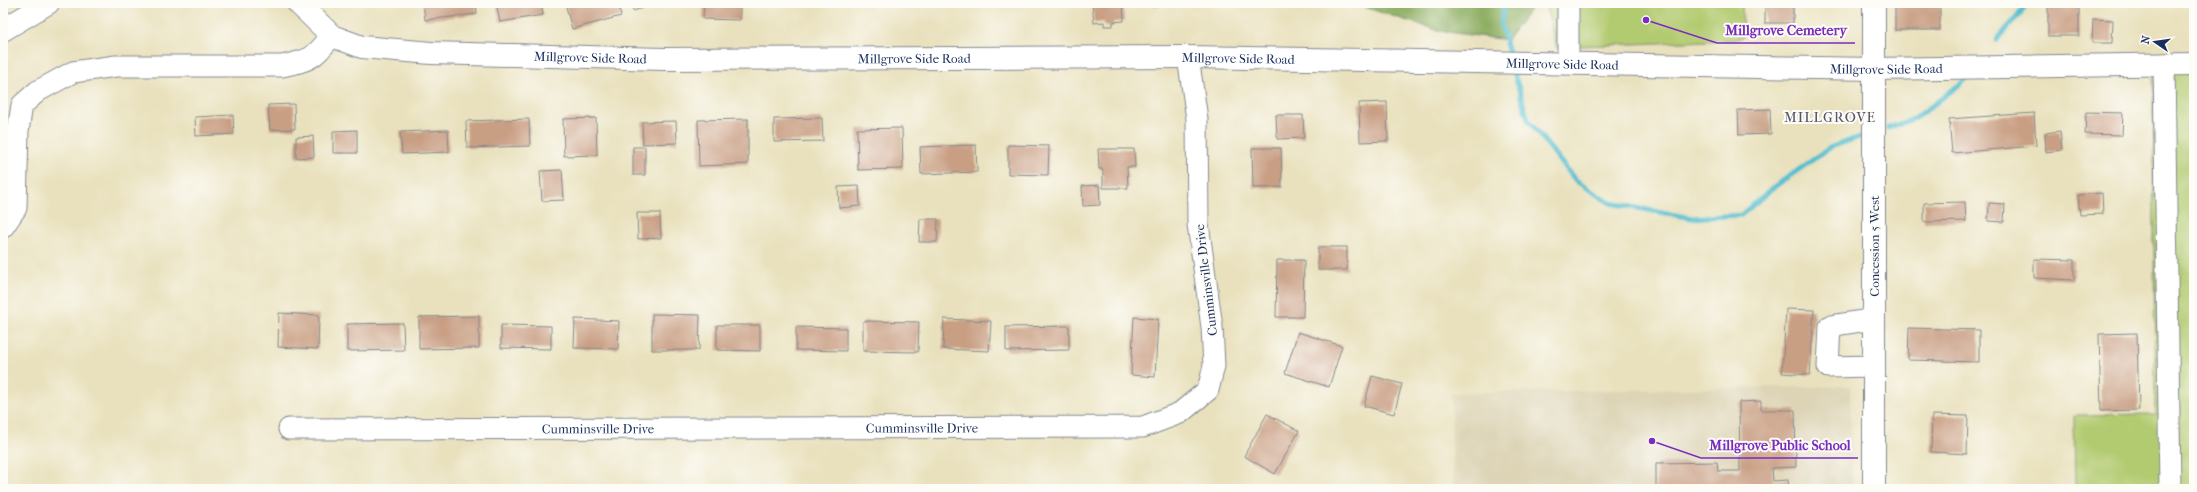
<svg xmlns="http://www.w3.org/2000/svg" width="2197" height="492" font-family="'IM FELL French Canon',serif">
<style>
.built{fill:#ddd4b6}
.green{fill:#b2ca6f;stroke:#667c66}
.forest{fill:#8dae62;stroke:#546e60}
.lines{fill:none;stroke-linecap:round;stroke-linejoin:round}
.stream{stroke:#53becf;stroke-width:5}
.building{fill:#c99f84}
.minor-casing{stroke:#82888e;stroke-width:23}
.major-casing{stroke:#82888e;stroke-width:24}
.highway-casing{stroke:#82888e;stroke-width:24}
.minor{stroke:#fff;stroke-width:21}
.major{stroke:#fff;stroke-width:22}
.highway{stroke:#fff;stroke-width:22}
.labels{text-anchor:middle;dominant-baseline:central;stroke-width:4;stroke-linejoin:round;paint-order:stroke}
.street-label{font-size:13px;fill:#1b2f5e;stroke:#fdfcf7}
.neighbourhood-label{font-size:14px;letter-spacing:1px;fill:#58566b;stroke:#fdfcf7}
.leader{fill:none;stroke:#7b2cbf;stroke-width:1.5}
.callout-dot{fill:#7b2cbf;stroke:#fdfcf7;stroke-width:1.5}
.callout-label{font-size:14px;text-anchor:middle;font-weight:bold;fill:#7b2cbf;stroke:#fdfcf7;stroke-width:4;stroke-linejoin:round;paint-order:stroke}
</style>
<rect width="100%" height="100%" fill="#fdfcf7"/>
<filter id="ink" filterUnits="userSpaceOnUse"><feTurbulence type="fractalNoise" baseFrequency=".025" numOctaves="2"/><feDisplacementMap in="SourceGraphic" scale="8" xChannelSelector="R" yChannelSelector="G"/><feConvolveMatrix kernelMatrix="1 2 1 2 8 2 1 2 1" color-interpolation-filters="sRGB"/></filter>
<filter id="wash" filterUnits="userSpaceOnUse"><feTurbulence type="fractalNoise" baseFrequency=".012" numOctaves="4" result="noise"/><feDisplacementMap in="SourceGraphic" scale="16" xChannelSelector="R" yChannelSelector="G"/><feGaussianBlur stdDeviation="0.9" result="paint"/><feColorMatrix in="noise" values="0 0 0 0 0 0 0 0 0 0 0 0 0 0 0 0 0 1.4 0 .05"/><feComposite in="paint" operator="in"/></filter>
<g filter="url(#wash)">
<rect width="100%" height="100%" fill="#e9e1bd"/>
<polygon class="built" points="1850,386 1852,489 1453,489 1451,393"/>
<g class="green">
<polygon points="1545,3 1742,3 1743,37 1734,40 1556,47"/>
<polygon points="2194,62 2194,489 2075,489 2074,415 2155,414 2153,63"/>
</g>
<polygon class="forest" points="1351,3 1535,3 1507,40 1440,31"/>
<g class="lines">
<g class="stream">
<polyline points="1504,3 1501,25 1510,57"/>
<polyline points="1997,40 2029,3"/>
<polyline points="1513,69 1528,120 1576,181 1610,203 1692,218 1741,215 1774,187 1831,147 1860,137"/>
<polyline points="1888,128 1916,118 1968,78"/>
</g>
</g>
<g id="blocks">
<g class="building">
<polygon points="423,3 476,3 477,14 425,20"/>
<polygon points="496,3 541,3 543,15 500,22"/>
<polygon points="565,3 618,3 621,16 572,29"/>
<polygon points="631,3 659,3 633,11"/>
<polygon points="704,3 740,3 740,20 703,19"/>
<polygon points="1092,3 1123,3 1124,21 1113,22 1113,26 1104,26 1104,22 1094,23"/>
<polygon points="1153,3 1176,3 1176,4 1153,6"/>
<rect x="1765" y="3" width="28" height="20"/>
<rect x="1895" y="3" width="45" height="27"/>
<rect x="2048" y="3" width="31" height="33"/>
<polygon points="2093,19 2113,20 2112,43 2092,43"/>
<polygon points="1387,102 1388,141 1360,142 1359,103"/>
<polygon points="294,104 295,129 270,130 268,105"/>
<polygon points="1770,109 1771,134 1739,135 1738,110"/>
<polygon points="2086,112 2123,113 2122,135 2085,134"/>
<polygon points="2034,113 2036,146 1952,153 1949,119"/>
<polygon points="233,115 234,134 196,136 195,117"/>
<polygon points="1276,115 1303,115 1304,138 1277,139"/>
<polygon points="596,118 597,155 564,156 563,119"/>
<polygon points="822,118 823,141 774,142 774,119"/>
<polygon points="529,119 530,146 467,148 466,121"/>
<polygon points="748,119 748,164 699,166 698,120"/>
<polygon points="676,121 677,143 643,144 642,122"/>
<polygon points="902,128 903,169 858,170 857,129"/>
<polygon points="357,130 357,153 333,153 333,131"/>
<polygon points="448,130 449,152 402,154 400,132"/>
<polygon points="2060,131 2062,150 2046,152 2045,133"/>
<polygon points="313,136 314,157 296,158 296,137"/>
<polygon points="976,145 977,172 921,174 920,147"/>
<polygon points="1008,145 1049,146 1048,175 1008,174"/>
<rect x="633" y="147" width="12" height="28"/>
<polygon points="1252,148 1281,148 1282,187 1253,188"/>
<polygon points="1098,149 1134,149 1135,167 1127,167 1128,188 1103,188 1103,173 1102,169 1099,169"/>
<polygon points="562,170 564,200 542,201 540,171"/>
<polygon points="1099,185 1100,205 1083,206 1082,186"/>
<polygon points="859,186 860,206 839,208 838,187"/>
<polygon points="2102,193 2103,214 2080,215 2078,195"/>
<polygon points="1965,202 1966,221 1924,222 1924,203"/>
<polygon points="1989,203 2005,204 2004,222 1988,221"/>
<polygon points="637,213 660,213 661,238 638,239"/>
<polygon points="920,219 938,219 937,242 919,242"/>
<rect x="1318" y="247" width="29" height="23"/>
<polygon points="2034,259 2074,260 2074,280 2034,278"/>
<polygon points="1277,260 1304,260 1303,317 1276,317"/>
<polygon points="1786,309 1814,310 1810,375 1782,373"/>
<polygon points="279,313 319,315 318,349 278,347"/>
<polygon points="652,314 700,315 699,350 652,350"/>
<polygon points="479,316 479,348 419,349 419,317"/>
<polygon points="1134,317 1158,319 1155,377 1131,375"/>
<polygon points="575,319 619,321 618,349 574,348"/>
<polygon points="944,319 991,321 989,351 943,349"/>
<polygon points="863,321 919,322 918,352 863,351"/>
<polygon points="403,323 404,350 347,351 347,324"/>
<polygon points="501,325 551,326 551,349 501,348"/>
<polygon points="717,325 760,325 760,351 717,350"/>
<polygon points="1069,326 1069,350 1006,351 1006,327"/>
<polygon points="796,327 846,328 846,351 796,350"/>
<polygon points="1909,328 1979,330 1979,362 1908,360"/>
<polygon points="1298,332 1342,346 1329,387 1285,373"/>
<polygon points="2137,333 2139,410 2101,411 2099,334"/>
<polygon points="1372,376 1402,384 1394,414 1364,406"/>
<polygon points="1761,401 1761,410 1795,410 1796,467 1772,468 1773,481 1788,480 1789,489 1656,489 1656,463 1717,462 1718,471 1740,471 1739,402"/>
<polygon points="1267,414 1299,431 1275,474 1244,456"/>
<polygon points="1932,415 1968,416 1967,454 1931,452"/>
</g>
</g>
</g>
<g filter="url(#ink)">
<use href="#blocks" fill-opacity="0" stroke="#82888e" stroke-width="1"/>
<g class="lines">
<g class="minor-casing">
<g id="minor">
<polyline points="1568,63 1568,3"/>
<polyline points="2164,64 2170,489"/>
<path d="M 3,227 L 16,208 L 18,131 L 22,105 L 38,91 L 73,72 L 116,66 L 282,66 C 313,59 311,60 332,36"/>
<polyline points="1874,366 1828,367 1830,326 1874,319"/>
<path id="s1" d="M 289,429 L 1143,427 L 1180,413 L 1208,390 L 1214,366 L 1212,327 L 1198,224 L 1197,119 L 1188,57"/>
</g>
</g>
<g class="major-casing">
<g id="major">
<path id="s2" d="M 298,3 L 332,36 L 362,47 L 431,53 L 664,59 L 1188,57 L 1874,69 L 2194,64"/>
<polyline points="1874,489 1874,3"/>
</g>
</g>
<g class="highway-casing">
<polyline id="highway" points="3,30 48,3"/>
</g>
<use href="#minor" class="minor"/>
<use href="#major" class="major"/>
<use href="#highway" class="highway"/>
</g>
</g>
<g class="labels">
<g class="street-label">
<text stroke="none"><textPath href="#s2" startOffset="308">Millgrove Side Road</textPath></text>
<text stroke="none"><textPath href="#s2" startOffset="632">Millgrove Side Road</textPath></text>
<text stroke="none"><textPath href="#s2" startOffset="956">Millgrove Side Road</textPath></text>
<text stroke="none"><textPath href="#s2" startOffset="1280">Millgrove Side Road</textPath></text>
<text stroke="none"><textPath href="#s2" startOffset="1604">Millgrove Side Road</textPath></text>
<text transform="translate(1874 246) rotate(-90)">Concession 5 West</text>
<text transform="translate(1206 280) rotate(-97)">Cumminsville Drive</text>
<text stroke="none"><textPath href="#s1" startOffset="633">Cumminsville Drive</textPath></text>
<text stroke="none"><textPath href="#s1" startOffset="309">Cumminsville Drive</textPath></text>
</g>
<g class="neighbourhood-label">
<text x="1830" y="117">MILLGROVE</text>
</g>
</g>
<path class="leader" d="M1646 20L1717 43H1855M1652 441L1701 458H1858"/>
<g class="callout-dot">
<circle cx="1646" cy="20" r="4"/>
<circle cx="1652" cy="441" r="4"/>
</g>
<g class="callout-label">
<text x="1786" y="35">Millgrove Cemetery</text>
<text x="1780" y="450">Millgrove Public School</text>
</g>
<rect width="2197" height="492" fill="none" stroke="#fdfcf7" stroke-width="16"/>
<g transform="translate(2155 42) rotate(283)" stroke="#fdfcf7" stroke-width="3" paint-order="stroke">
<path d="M0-3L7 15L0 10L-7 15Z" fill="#1b2f5e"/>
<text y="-6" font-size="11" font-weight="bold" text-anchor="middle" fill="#1b2f5e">N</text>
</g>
</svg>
